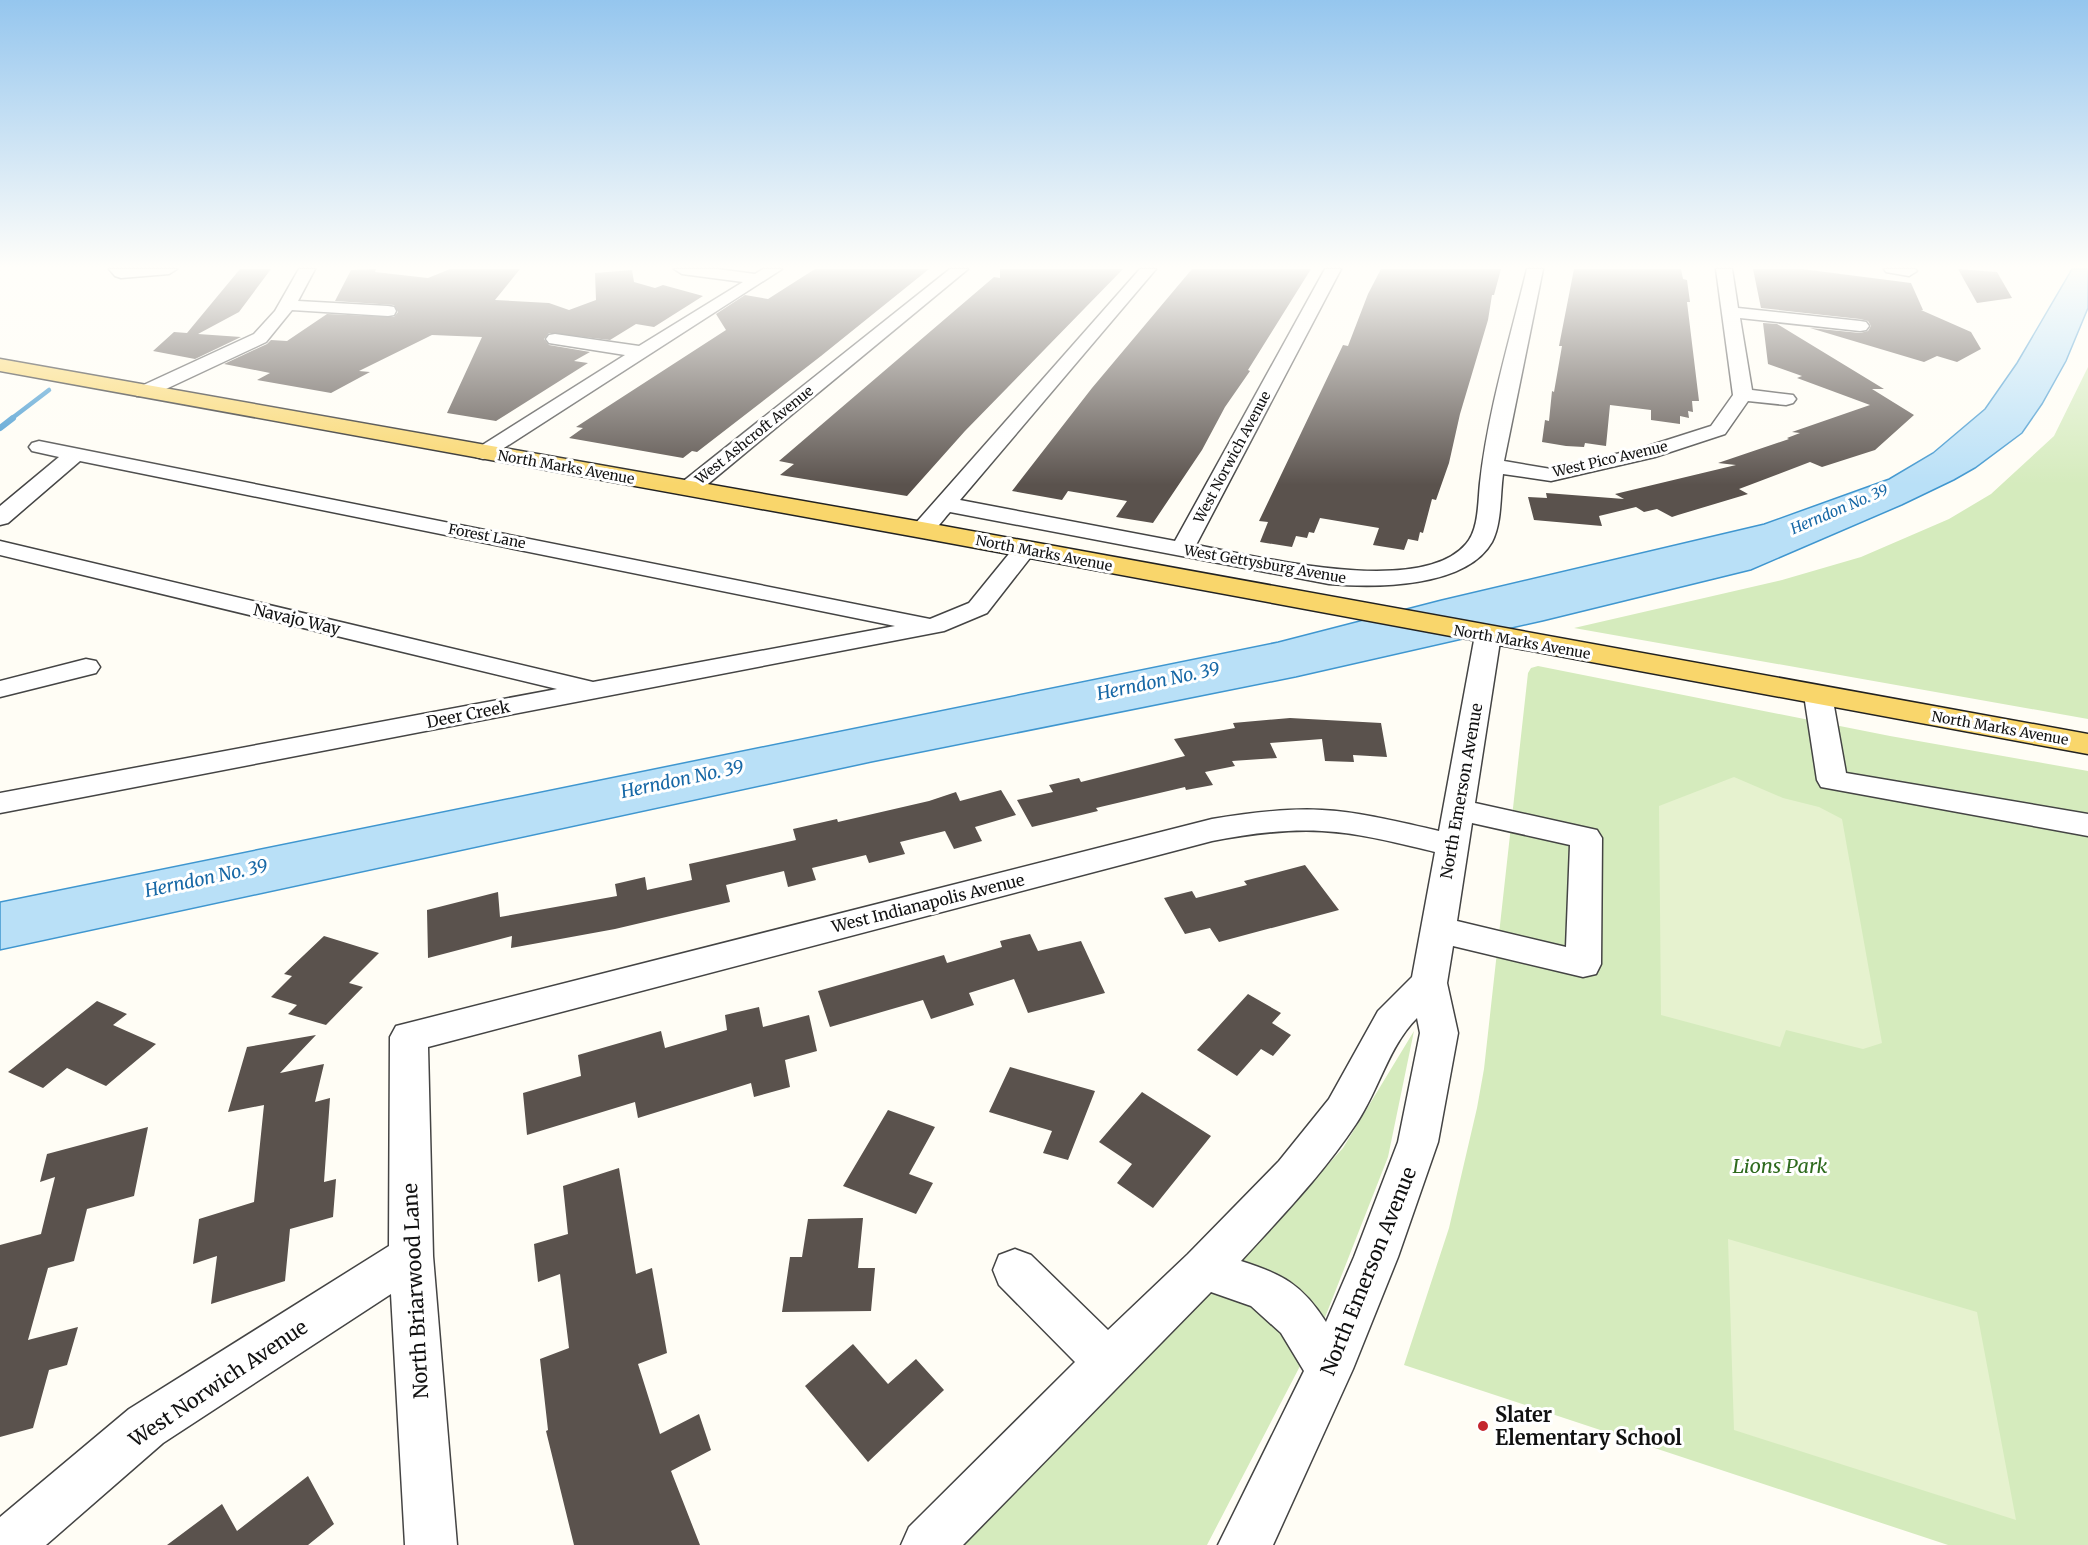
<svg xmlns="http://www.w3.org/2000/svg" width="2088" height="1545" font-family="Merriweather,serif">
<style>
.green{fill:#d5ebbd}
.pitch{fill:#e6f2cf}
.water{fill:#b9e0f7;stroke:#3f96cf;stroke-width:1.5}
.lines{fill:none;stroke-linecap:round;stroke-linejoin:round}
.stream-far1{stroke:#3f96cf;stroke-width:4.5}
.stream{stroke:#3f96cf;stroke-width:6}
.building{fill:#5a524d}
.minor-casing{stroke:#444;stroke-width:3}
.major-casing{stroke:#222;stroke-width:3}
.minor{fill:#fff;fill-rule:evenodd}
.major{fill:#f9d66b;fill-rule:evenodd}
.poi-dot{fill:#c4262e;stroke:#fff;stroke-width:2}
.labels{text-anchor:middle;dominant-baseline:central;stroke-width:6;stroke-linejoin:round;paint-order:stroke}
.far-street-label{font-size:14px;fill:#111;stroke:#fff}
.far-water-label{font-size:15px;font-style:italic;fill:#1768a6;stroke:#fff}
.street-label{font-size:16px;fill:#111;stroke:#fff}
.water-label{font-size:18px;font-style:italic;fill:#1768a6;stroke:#fff}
.near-park-label{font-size:20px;font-style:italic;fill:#2f6b1f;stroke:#fff}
.near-street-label{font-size:20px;fill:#111;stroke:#fff}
.near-poi-label{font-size:20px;font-weight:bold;fill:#111;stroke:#fff;text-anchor:start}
</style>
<rect width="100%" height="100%" fill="#fffdf5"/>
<g class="green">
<polygon points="2088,367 2088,719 1574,628 1782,580 1861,557 1949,519 1991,494 2054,436"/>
<polygon points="1538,666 1890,736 2088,771 2088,1545 1948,1545 1404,1365 1449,1228 1477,1108 1484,1069 1528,673 1531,668"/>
<polygon points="1414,1031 1388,1157 1324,1320 1207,1545 962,1545 1237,1265 1343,1148"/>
</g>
<g class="pitch">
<polygon points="1734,777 1783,798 1819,807 1842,819 1882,1043 1863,1049 1786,1030 1780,1047 1661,1015 1659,806"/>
<polygon points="1728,1239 1977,1312 2016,1520 1734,1430"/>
</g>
<polygon class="water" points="2072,269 2088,269 2088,308 2066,361 2042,404 2022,433 1975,468 1954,480 1902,505 1751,570 1543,621 1296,677 872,762 0,950 0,902 1278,642 1441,600 1764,524 1889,479 1933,453 1985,409 2017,363"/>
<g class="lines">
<polyline class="stream-far1" points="11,419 49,390"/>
<polyline class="stream" points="0,428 13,418"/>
</g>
<g class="building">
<polygon points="240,269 271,269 239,312 198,334 241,337 195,359 153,351 174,332 187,333"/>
<polygon points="376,269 375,272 428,278 450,269 520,269 495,300 549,303 569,310 596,300 595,273 632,270 634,282 655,288 663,285 703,296 654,327 636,324 610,340 549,333 544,339 549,345 590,352 574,361 588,363 496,421 447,413 482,337 432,335 359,371 370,372 331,393 257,380 270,373 224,364 267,344 271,340 287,341 327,314 394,317 398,312 394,305 335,301 351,270"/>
<polygon points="815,269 929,269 821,356 697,452 692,451 683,458 569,438 583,428 576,427 726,330 716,314 745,295 768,299"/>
<polygon points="1000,269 1123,269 965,431 907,496 780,475 794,464 779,461 994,277 1000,278"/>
<polygon points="1192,269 1311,269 1248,370 1250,371 1225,407 1202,450 1153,523 1116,517 1127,501 1068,491 1062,500 1012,491 1092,388"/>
<polygon points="1381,269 1501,269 1494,295 1492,295 1488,320 1460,414 1449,463 1436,500 1432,499 1423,533 1420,532 1418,541 1408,539 1404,550 1373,545 1379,528 1320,518 1314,533 1309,532 1307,538 1296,536 1292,547 1260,542 1268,522 1259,521 1343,345 1348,346 1368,294"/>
<polygon points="1574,269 1681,269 1683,279 1687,280 1690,302 1687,302 1699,401 1692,401 1693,412 1688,411 1689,418 1680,416 1680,424 1651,420 1651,410 1610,405 1606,446 1585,443 1584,447 1566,446 1542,442 1545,420 1549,421 1552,391 1554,392 1562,346 1559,346"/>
<polygon points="1753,269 1802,269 1911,283 1923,310 1921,310 1971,332 1981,349 1957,362 1937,356 1924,362 1810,328 1860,333 1868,331 1871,326 1868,321 1860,319 1761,308"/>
<polygon points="1958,269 1997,272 2012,298 1977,303"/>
<polygon points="1763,323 1777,324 1884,389 1872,389 1914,415 1875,450 1822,467 1810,462 1739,489 1748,494 1678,515 1672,517 1657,509 1644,512 1636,507 1599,516 1602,526 1534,520 1528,497 1547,498 1546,493 1624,499 1615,494 1736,465 1718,463 1789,439 1787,438 1800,433 1792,432 1870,405 1797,378 1802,376 1768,364"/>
<polygon points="1290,718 1381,723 1387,757 1353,755 1354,762 1325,761 1322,739 1270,743 1277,758 1232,761 1235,766 1205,772 1213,785 1186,790 1185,787 1096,808 1098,811 1032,827 1017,800 1053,792 1049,785 1079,778 1081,782 1185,756 1174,739 1235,728 1233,723"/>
<polygon points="1001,790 1016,815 975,827 982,841 954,849 945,831 900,842 905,854 869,863 866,855 812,868 816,880 788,887 784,871 726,885 730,902 615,929 511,948 512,936 428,958 427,910 498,892 500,917 617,896 615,884 645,877 647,890 692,880 689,864 796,840 793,829 837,819 838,822 929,801 956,792 960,801"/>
<polygon points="1305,865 1339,910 1219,942 1210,928 1185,934 1164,898 1192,891 1196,898 1247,885 1244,881"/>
<polygon points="1030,934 1038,951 1081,941 1105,993 1028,1013 1014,979 969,993 974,1005 931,1019 923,1000 830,1027 818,991 944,955 947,963 1002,947 1000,941"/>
<polygon points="324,936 379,953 349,983 363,987 326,1025 288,1014 297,1005 271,997 292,976 284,974"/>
<polygon points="1248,994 1281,1013 1272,1023 1291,1035 1273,1056 1261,1049 1237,1076 1197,1050"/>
<polygon points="97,1001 127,1014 113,1025 156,1044 106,1086 67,1068 43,1088 8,1072"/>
<polygon points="759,1007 763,1027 809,1015 817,1051 785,1060 790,1087 754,1097 751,1083 638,1118 635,1102 527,1135 523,1093 581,1076 578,1055 661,1031 665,1048 727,1030 725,1015"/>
<polygon points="316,1035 280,1073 324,1064 315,1102 330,1098 324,1182 336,1179 333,1217 290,1229 285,1281 211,1304 217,1256 193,1264 199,1219 254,1202 264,1105 228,1112 247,1047"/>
<polygon points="1010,1067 1095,1091 1068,1160 1043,1153 1052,1131 989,1112"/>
<polygon points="1142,1092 1211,1136 1153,1208 1117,1183 1132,1164 1099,1142"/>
<polygon points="888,1110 935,1127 909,1174 933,1183 916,1214 843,1186"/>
<polygon points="148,1127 134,1196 87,1209 74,1261 48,1268 28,1340 78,1327 67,1365 49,1370 33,1428 0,1437 0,1245 41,1234 55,1177 40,1182 47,1154"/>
<polygon points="619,1168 636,1274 652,1268 667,1353 638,1364 660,1434 699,1414 711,1450 671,1471 700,1545 574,1545 546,1431 548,1430 540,1359 569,1348 560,1274 538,1282 534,1244 568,1234 563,1186"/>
<polygon points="863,1218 858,1268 875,1268 871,1311 782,1312 790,1257 802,1257 808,1219"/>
<polygon points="853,1344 888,1384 916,1359 944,1390 868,1462 805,1386"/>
<polygon points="308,1476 334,1524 308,1545 167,1545 222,1504 237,1531"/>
</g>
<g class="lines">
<g class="minor-casing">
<g id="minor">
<polygon points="109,269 177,269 169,274 121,278 115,276"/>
<polygon points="299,269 315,269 298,301 388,306 394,307 396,311 394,315 388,316 292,310 266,342 151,396 137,396 134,392 137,388 254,334 275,311"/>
<polygon points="674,269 717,269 755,274 763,269 782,269 490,457 483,459 476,457 473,453 476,449 625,355 549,343 546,339 549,335 555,334 639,346 743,282 682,274"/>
<polygon points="950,269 968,269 697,493 689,495 681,493 678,488 681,483"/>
<path d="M 1140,269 L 1156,269 L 960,500 L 1175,541 L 1325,269 L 1341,269 L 1196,545 C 1257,556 1420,598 1466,544 C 1479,530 1478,501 1480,483 C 1488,411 1510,339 1527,269 L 1543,269 L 1504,461 L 1551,469 L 1642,448 L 1711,426 L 1733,395 L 1716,269 L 1732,269 L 1738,308 L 1860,321 L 1866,322 L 1869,326 L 1866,330 L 1860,331 L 1740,318 L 1752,390 L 1793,395 L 1796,399 L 1793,403 L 1786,405 L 1748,401 L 1725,434 L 1655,457 L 1551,481 L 1503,474 C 1500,495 1502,523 1492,542 C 1466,588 1375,588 1329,584 L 950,512 C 939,524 932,539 914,535 L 910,530 L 914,525 Z"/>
<polygon points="1884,269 1915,269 1917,271 1909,276 1886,272"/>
<polygon points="39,441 930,619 969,603 1017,544 1025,542 1033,544 1037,549 987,613 944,631 0,813 0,793 557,689 0,555 0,541 593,682 895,626 80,461 8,523 0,525 0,506 59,457 32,451 29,447 32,443"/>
<path d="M 1488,627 L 1497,629 L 1501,635 L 1475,803 L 1597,830 L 1602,838 L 1601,964 L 1596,974 L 1583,977 L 1453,946 L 1447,983 L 1458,1033 L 1438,1142 L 1398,1257 L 1353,1369 L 1273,1545 L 1218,1545 L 1304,1371 L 1281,1333 L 1251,1306 L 1211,1292 L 963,1545 L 901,1545 L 909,1527 L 1075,1362 L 999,1285 L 993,1270 L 999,1255 L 1015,1249 L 1031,1255 L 1108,1330 L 1188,1254 L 1279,1161 L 1329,1099 L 1378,1011 L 1412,977 L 1435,852 C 1398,843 1360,833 1322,831 C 1285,829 1248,834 1212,841 L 428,1047 L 433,1256 L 457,1545 L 405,1545 L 391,1294 L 163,1443 L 46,1545 L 0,1545 L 0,1517 L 129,1409 L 389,1246 L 390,1037 L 396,1026 L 1212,819 C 1248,813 1285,808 1322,810 C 1361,812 1400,822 1439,831 L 1475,635 L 1479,629 ZM 1472,823 L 1570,845 L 1566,947 L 1457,921 ZM 1417,1018 L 1420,1033 L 1398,1142 L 1354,1257 L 1326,1322 C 1302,1284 1282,1274 1241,1261 C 1281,1217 1323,1174 1356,1124 C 1379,1090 1388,1047 1417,1018 Z"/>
<polygon points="86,659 96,661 100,667 96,673 0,697 0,681"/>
<polygon points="1818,687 1828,689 1832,695 1846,773 2088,814 2088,836 1821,787 1817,780 1804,695 1808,689"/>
</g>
</g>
<g class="major-casing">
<polygon id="major" points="0,359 922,522 2088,734 2088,754 922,538 0,371"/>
</g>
<use href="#minor" class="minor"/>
<use href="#major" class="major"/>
</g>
<linearGradient id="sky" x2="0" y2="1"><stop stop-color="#95c6ee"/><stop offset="0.55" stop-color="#fffefa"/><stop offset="1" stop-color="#fffefa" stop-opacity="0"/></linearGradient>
<rect width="2088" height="485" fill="url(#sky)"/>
<circle class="poi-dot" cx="1483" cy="1426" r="6"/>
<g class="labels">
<g class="far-street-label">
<text transform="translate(754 435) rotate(-39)">West Ashcroft Avenue</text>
<text transform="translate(1232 457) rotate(-62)">West Norwich Avenue</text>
<text transform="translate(1610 459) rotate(-13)">West Pico Avenue</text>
<text transform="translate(566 467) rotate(10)">North Marks Avenue</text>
<text transform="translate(487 536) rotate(11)">Forest Lane</text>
<text transform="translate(1044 553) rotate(11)">North Marks Avenue</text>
<text transform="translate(1265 564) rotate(10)">West Gettysburg Avenue</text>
<text transform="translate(1522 642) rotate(10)">North Marks Avenue</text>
<text transform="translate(2000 728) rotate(10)">North Marks Avenue</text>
</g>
<g class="far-water-label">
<text transform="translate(1839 509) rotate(-23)">Herndon No. 39</text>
</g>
<g class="street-label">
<text transform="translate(297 619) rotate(13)">Navajo Way</text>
<text transform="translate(468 714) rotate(-11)">Deer Creek</text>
<text transform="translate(1461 791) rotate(-80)">North Emerson Avenue</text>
<text transform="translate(928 903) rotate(-14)">West Indianapolis Avenue</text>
</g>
<g class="water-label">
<text transform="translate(1158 681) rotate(-12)">Herndon No. 39</text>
<text transform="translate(682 779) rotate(-12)">Herndon No. 39</text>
<text transform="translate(206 878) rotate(-12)">Herndon No. 39</text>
</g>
<g class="near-park-label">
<text x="1780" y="1165">Lions Park</text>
</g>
<g class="near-street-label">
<text transform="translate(1368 1271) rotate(-68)">North Emerson Avenue</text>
<text transform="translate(415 1291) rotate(-93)">North Briarwood Lane</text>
<text transform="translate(218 1383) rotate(-34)">West Norwich Avenue</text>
</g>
<g class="near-poi-label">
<text x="1495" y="1414">Slater<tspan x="1495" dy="23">Elementary School</tspan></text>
</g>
</g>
</svg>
